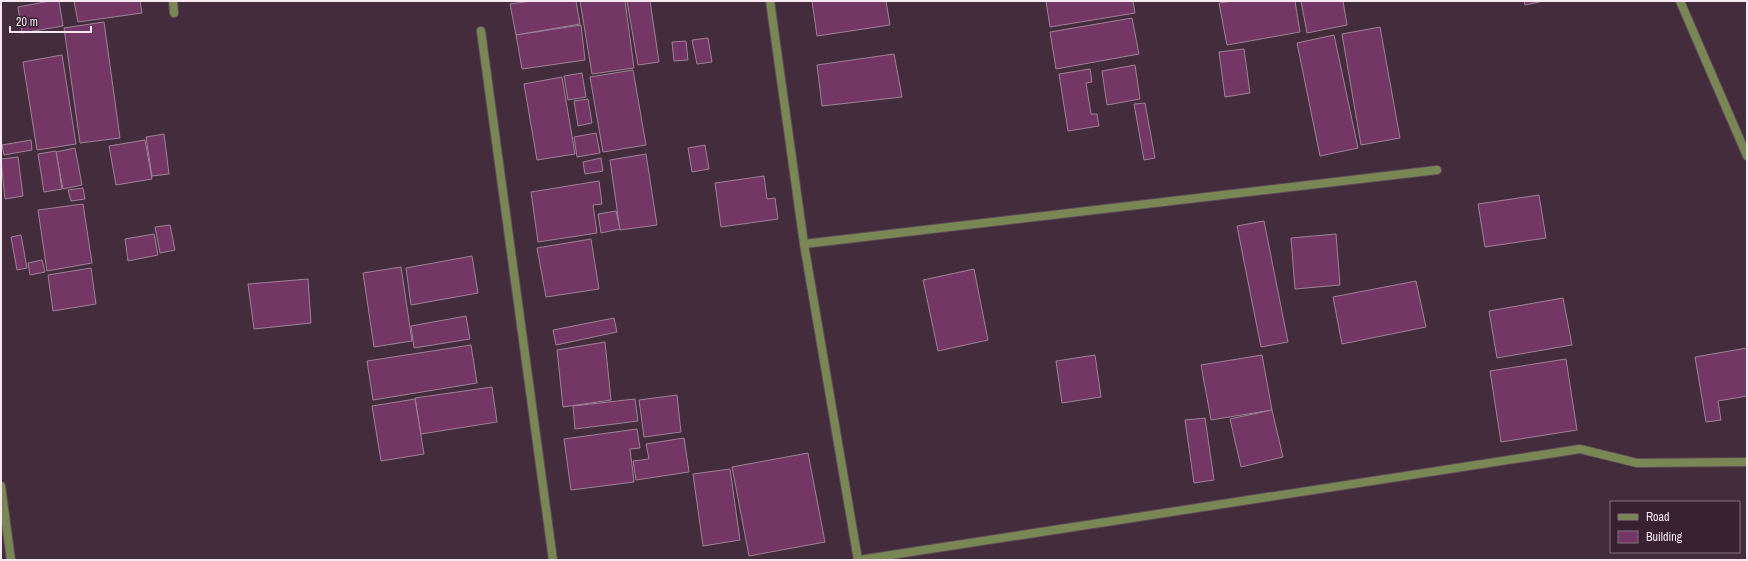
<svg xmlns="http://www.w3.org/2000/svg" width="1748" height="561" font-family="'Archivo Narrow',sans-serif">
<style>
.building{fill:#743765;stroke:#9d8295}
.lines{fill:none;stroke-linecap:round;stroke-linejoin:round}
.street-casing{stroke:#604a59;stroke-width:10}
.street{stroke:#798754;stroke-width:8}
</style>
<rect width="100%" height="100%" fill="#432c3c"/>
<g class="building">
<polygon points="50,1 59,1 63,26 22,33 18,7"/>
<polygon points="74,1 140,1 142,13 78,22"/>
<polygon points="532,1 576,1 580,24 516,35 510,4"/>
<polygon points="580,1 625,1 634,68 592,74"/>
<polygon points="627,1 650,1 659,62 638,65"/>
<polygon points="812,1 886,1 890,25 817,36"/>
<polygon points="1046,1 1133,1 1135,13 1050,27"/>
<polygon points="1233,1 1295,1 1300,32 1227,45 1219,3"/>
<polygon points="1301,1 1343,1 1347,25 1307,33"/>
<polygon points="1524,1 1544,1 1525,5"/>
<polygon points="1132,18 1139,54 1056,69 1050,32"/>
<polygon points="104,22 120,138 80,143 64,28"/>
<polygon points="581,25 585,60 522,69 516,35"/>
<polygon points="1380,27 1400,138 1361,145 1342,34"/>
<polygon points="1334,35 1358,148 1320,156 1297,43"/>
<polygon points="708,38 712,62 697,64 692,40"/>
<polygon points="686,41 688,60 674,61 672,42"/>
<polygon points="1244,49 1250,93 1225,97 1219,52"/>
<polygon points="894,54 902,97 822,106 817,65"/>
<polygon points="62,55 76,144 37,150 23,62"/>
<polygon points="1135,65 1140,99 1107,105 1102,71"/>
<polygon points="1090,69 1092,82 1086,83 1091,114 1097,114 1099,126 1068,131 1059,74"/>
<polygon points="633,70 646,145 603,152 590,77"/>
<polygon points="582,73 586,97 568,100 564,76"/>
<polygon points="562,77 575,154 537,160 524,84"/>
<polygon points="588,99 592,123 578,126 574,101"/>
<polygon points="1145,103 1155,158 1144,160 1134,104"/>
<polygon points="596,133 600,153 577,157 574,137"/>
<polygon points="164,134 169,174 152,176 146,137"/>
<polygon points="31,140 32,150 4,155 2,145"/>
<polygon points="145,140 152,179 116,185 109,146"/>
<polygon points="705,145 709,169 692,172 688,148"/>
<polygon points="75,148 82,185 63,189 56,152"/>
<polygon points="56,151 62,189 44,192 38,154"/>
<polygon points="646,154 657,225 620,230 610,160"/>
<polygon points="18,157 23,196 5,199 1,159"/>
<polygon points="601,158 603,171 585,174 583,162"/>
<polygon points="764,176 767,199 775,198 778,219 721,227 715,183"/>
<polygon points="599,181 602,204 593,205 597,233 538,242 531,192"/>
<polygon points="83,188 85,199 71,201 68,190"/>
<polygon points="1539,195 1546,238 1485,247 1478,204"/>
<polygon points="83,204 92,263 47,271 38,210"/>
<polygon points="616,211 620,229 601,233 598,214"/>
<polygon points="1264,221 1288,342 1261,347 1237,226"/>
<polygon points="170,225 175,250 160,253 155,227"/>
<polygon points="154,234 158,255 128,261 125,239"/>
<polygon points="1336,234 1340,285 1295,289 1291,238"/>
<polygon points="21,235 27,268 17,270 11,237"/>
<polygon points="591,239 599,289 546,297 537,248"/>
<polygon points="472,256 478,293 411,305 406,268"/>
<polygon points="42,260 45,272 30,275 28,263"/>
<polygon points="401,267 412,341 374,347 363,273"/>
<polygon points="91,268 96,304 53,311 48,275"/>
<polygon points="974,269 988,340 938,351 923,280"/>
<polygon points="308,279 311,323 254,329 248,284"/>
<polygon points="1416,281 1426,327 1342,344 1333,297"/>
<polygon points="1563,298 1572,345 1497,358 1489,311"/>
<polygon points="466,316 470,339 414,348 411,326"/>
<polygon points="614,318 617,332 556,345 553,330"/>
<polygon points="605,342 611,400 563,407 557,350"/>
<polygon points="471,345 477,383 373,400 367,361"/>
<polygon points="1747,348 1747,396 1718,401 1721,420 1706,422 1695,357"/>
<polygon points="1095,355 1101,397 1062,403 1056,361"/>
<polygon points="1262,355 1272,410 1211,420 1201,365"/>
<polygon points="1566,359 1577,430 1501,442 1490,371"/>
<polygon points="492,387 497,422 421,434 415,398"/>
<polygon points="677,395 681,432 644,437 639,400"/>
<polygon points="415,399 424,454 381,461 372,406"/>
<polygon points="635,399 638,421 575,429 573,406"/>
<polygon points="1272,410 1283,457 1241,467 1230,419"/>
<polygon points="1205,418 1214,480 1194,483 1185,420"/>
<polygon points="637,429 640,448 630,449 634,482 571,490 564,439"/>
<polygon points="684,438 689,472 636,480 633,461 649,459 646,444"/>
<polygon points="808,453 825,542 749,556 732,467"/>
<polygon points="730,469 740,540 703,546 693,474"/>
</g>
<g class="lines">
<g class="street-casing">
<g id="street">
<polyline points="173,1 174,13"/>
<polyline points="770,1 804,244 858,560"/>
<polyline points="1680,1 1747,156"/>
<polyline points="481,31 553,560"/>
<polyline points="804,244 1437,170"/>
<polyline points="1,486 11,560"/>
<polyline points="859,560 1580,449 1637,463 1747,462"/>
</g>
</g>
<use href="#street" class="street"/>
</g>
<rect width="1748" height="561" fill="none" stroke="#f7e8f2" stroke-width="4"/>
<rect x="1610" y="501" width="130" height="52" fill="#382232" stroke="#84717f"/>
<rect x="1618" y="514" width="20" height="6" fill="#798754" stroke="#84717f"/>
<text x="1646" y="521" font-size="12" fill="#f7e8f2">Road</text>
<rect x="1618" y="531" width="20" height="12" fill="#743765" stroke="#84717f"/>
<text x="1646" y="541" font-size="12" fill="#f7e8f2">Building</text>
<path d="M10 26v6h81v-6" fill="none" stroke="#f7e8f2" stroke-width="2"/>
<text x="16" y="26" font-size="12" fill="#f7e8f2" stroke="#382232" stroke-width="3" paint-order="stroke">20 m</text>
</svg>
